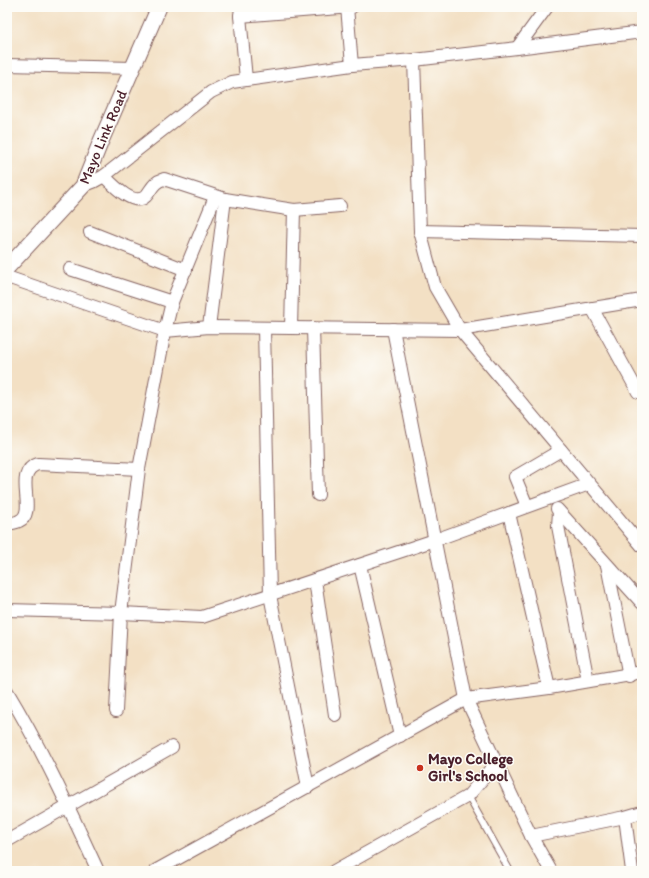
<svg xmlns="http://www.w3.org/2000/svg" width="649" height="878" font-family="Itim,sans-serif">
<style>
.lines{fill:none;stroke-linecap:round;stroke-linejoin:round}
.service-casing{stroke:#856361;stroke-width:8}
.minor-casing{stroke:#856361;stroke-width:14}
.tertiary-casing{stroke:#856361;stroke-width:17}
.service{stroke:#fff;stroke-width:6}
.minor{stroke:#fff;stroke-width:12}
.tertiary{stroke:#fff;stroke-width:15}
.poi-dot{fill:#c8321e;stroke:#fdfcf7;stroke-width:1.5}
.labels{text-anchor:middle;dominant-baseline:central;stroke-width:3;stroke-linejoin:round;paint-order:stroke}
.street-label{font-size:15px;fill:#4a1f2b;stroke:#fdfcf7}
.poi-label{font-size:15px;font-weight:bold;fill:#4a1f2b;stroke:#fdfcf7;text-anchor:start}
</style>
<rect width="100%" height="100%" fill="#fdfcf7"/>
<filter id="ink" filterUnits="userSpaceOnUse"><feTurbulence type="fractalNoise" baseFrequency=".025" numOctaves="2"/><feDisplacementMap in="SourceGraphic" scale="8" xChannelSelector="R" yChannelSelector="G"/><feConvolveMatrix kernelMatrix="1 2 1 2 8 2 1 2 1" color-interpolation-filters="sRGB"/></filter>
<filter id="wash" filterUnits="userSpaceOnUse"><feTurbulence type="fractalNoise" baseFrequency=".012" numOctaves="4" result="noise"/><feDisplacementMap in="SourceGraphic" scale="16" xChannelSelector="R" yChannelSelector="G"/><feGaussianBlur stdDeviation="0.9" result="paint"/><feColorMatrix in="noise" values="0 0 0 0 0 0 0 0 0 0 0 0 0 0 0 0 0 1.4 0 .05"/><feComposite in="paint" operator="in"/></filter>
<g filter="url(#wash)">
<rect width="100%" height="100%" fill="#f3e0c4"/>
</g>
<g filter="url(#ink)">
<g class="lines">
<g class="service-casing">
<polyline id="service" points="468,796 510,871"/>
</g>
<g class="minor-casing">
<g id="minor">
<polyline points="241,7 240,16 246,79"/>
<polyline points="347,7 352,65"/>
<polyline points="240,16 352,7"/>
<polyline points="517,48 547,7"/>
<polyline points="414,60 420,231 435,287 460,330 642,546"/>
<polyline points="7,65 133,68"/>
<path d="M 104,176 C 112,184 134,208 146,196 C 152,189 153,182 164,179 L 225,199 L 294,210 L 340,206"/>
<polyline points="83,186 93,182 104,176 211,92 232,82 352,65 414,60 517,48 642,32"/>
<polyline points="420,231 642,236"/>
<polyline points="90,232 186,270"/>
<polyline points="70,269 172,302"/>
<polyline points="7,277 165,331 209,327 460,330 642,300"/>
<polyline points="592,308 638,392"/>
<polyline points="209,327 225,199"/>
<polyline points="264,328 270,595 308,787"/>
<polyline points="291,328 294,210"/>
<polyline points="313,328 318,495"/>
<polyline points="393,329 466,699 531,836 551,871"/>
<polyline points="527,506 515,477 561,450"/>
<polyline points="557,509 642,603"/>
<polyline points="559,512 558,526 588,681"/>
<polyline points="509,513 549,688"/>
<path d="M 7,524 C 11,523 16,523 19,521 C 39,512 11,472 38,464 L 139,469"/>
<polyline points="360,565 400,736"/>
<polyline points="607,565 629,676"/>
<polyline points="315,580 335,715"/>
<polyline points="7,610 121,613 202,617 435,540 589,484"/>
<path d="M 7,691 C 42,749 70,810 98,871"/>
<polyline points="116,711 121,613 139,469 165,331 172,302 215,197"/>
<polyline points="625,817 632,871"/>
<polyline points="531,836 625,817 642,812"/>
<polyline points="7,841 172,747"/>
<polyline points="155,871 466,699 549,688 642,672"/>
<polyline points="334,871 468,796 496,763"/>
</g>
</g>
<g class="tertiary-casing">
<polyline id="tertiary" points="7,268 83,186 101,141 159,7"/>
</g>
<use href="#service" class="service"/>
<use href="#minor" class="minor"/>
<use href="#tertiary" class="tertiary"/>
</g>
</g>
<circle class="poi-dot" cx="420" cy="768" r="4"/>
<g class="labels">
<g class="street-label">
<text transform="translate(103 137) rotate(-67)">Mayo Link Road</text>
</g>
<g class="poi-label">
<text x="428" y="759">Mayo College<tspan x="428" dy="17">Girl's School</tspan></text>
</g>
</g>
<rect width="649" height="878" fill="none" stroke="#fdfcf7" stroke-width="24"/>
</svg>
